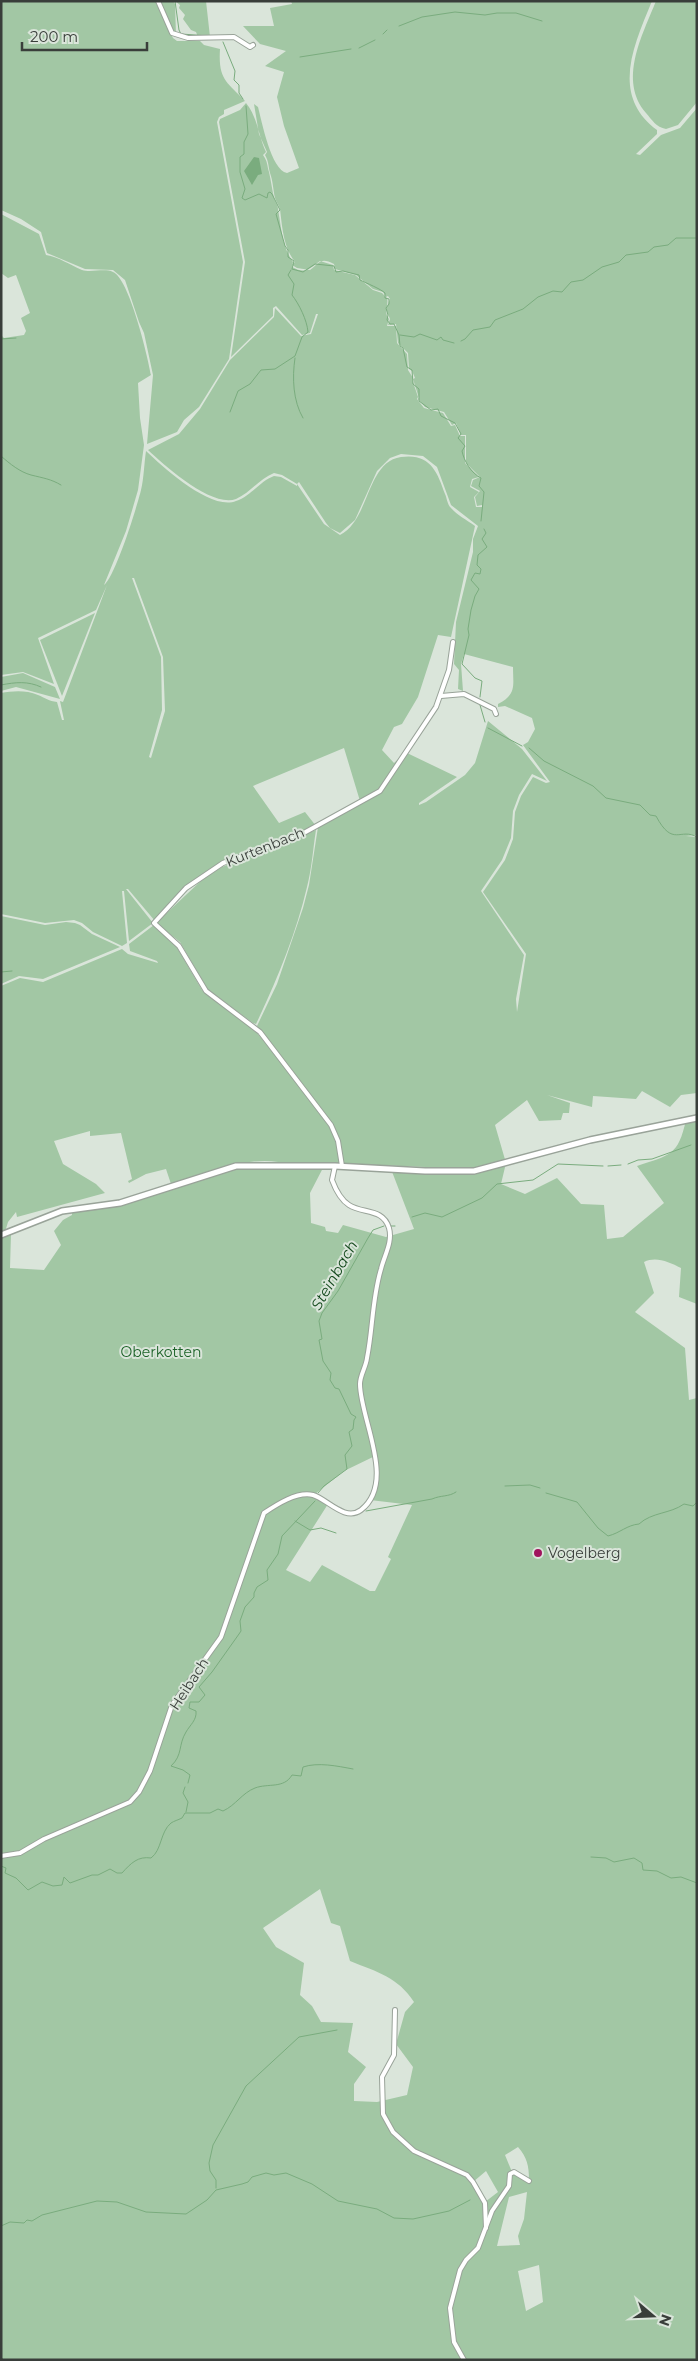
<svg xmlns="http://www.w3.org/2000/svg" width="698" height="2361" font-family="Montserrat,sans-serif">
<style>
.green{fill:#a2c7a4;fill-rule:evenodd}
.water{fill:#7aac7e}
.lines{fill:none;stroke-linecap:round;stroke-linejoin:round}
.stream{stroke:#7aac7e;stroke-width:1}
.street-casing{stroke:#99a399;stroke-width:6}
.secondary-casing{stroke:#99a399;stroke-width:8}
.street{stroke:#fff;stroke-width:4}
.secondary{stroke:#fff;stroke-width:5}
.poi-dot{fill:#a0145d;stroke:#dae5da;stroke-width:2}
.labels{text-anchor:middle;dominant-baseline:central;stroke-width:4;stroke-linejoin:round;paint-order:stroke}
.street-label{font-size:14px;fill:#393e3a;stroke:#dae5da}
.park-label{font-size:14px;fill:#1c6328;stroke:#dae5da}
.poi-label{font-size:14px;fill:#393e3a;stroke:#dae5da;text-anchor:start}
.water-label{font-size:15px;font-style:italic;fill:#13491c;stroke:#dae5da}
</style>
<rect width="100%" height="100%" fill="#dae5da"/>
<g class="green">
<path d="M 1,1 L 155,1 L 173,38 L 177,41 L 200,41 L 204,45 L 220,49 C 218,80 227,82 245,101 L 224,110 L 224,114 L 219,117 L 217,122 L 243,262 L 229,359 L 199,407 L 184,420 L 177,432 L 147,444 L 153,375 L 144,333 L 139,322 L 125,280 L 113,270 L 85,269 L 47,253 L 41,232 L 21,219 L 1,210 Z"/>
<polygon points="159,1 173,1 175,4 176,36 171,30"/>
<polygon points="175,1 206,1 210,37 198,37 196,32 191,30 183,19 185,15 179,8 180,5"/>
<path d="M 291,1 L 652,1 C 634,45 610,95 657,130 L 657,134 L 636,154 L 640,155 L 661,135 L 680,128 L 697,108 L 697,835 L 686,836 L 697,837 L 697,1093 L 681,1095 L 670,1107 L 642,1091 L 636,1099 L 593,1096 L 592,1107 L 547,1095 L 570,1103 L 569,1113 L 563,1113 L 561,1120 L 539,1121 L 527,1100 L 495,1125 L 506,1163 L 501,1184 L 525,1194 L 557,1178 L 581,1204 L 604,1205 L 607,1239 L 623,1237 L 664,1203 L 637,1166 C 670,1155 678,1156 686,1120 L 697,1119 L 697,1304 L 679,1297 L 681,1268 C 669,1262 656,1256 644,1262 L 654,1293 L 635,1312 L 685,1348 L 689,1400 L 697,1398 L 697,2360 L 1,2360 L 1,1237 L 11,1233 L 10,1268 L 44,1270 L 61,1245 L 54,1231 L 63,1220 L 72,1215 L 72,1209 L 112,1206 L 231,1168 L 292,1165 C 251,1152 210,1173 171,1184 L 166,1169 L 146,1174 L 129,1183 L 128,1181 L 132,1179 L 121,1133 L 90,1136 L 90,1131 L 54,1141 L 63,1164 L 96,1184 L 105,1193 L 17,1217 L 16,1212 L 8,1222 L 5,1232 L 1,1234 L 1,986 L 20,978 L 43,982 L 122,949 L 128,954 L 158,963 L 157,961 L 130,951 L 129,944 L 154,925 L 176,946 L 202,990 L 249,1024 L 279,1058 L 257,1026 L 277,984 L 303,908 L 309,885 L 318,827 L 380,792 L 407,753 L 457,777 L 419,803 L 419,805 L 426,802 L 465,775 L 475,763 L 488,721 L 522,749 L 547,781 L 532,774 L 519,795 L 513,811 L 511,838 L 502,860 L 481,891 L 524,955 L 516,999 L 517,1012 L 526,954 L 483,892 L 505,860 L 513,839 L 515,812 L 521,796 L 533,777 L 546,783 L 550,782 L 523,745 L 528,742 L 535,729 L 532,718 L 505,706 L 498,707 L 498,704 C 517,694 513,686 513,667 L 464,654 L 461,664 L 463,691 L 458,689 L 459,670 L 454,664 L 456,622 L 473,552 L 473,539 L 478,526 L 451,505 L 437,467 L 423,456 L 401,454 L 390,458 L 377,471 L 355,520 L 340,533 L 330,528 L 326,523 L 299,482 L 297,484 L 324,524 L 340,535 C 370,520 366,462 401,457 C 430,453 437,471 445,494 C 447,498 447,504 451,508 C 457,515 467,520 475,526 L 451,637 L 438,635 L 418,697 L 402,724 L 394,727 L 382,750 L 394,763 L 405,753 L 378,791 L 360,801 L 344,748 L 253,786 L 279,823 L 305,812 L 316,826 L 216,865 L 190,883 L 155,921 L 128,889 L 126,889 L 153,923 L 129,941 L 124,891 L 122,891 L 127,943 L 122,946 L 93,932 L 82,923 L 74,920 L 45,923 L 1,914 L 1,693 C 13,691 26,690 38,695 C 45,698 49,701 57,702 L 62,720 L 64,720 L 60,701 L 63,702 L 107,585 L 96,610 L 38,638 L 54,684 L 23,672 L 1,675 L 1,335 L 4,338 L 24,335 L 26,331 L 21,318 L 30,313 L 16,275 L 8,278 L 1,273 L 1,214 L 39,234 L 46,255 C 59,257 70,265 82,270 C 91,273 104,268 113,272 C 129,278 148,357 151,375 L 138,383 L 140,418 L 144,445 L 138,490 L 126,531 L 104,585 C 115,577 137,507 141,490 C 144,478 144,464 146,451 C 164,468 211,511 236,501 C 251,496 260,481 274,476 L 281,477 L 297,486 L 297,484 L 282,475 L 274,473 C 259,479 250,493 236,499 C 212,508 165,466 148,450 L 179,434 L 200,409 L 230,360 L 274,317 L 275,308 L 301,336 L 311,334 L 318,314 L 316,314 L 310,333 L 302,335 L 276,306 L 273,308 L 273,316 L 231,357 L 245,262 L 219,122 L 220,119 L 240,110 L 246,103 C 258,118 258,135 266,152 L 263,155 C 268,162 267,166 269,172 C 271,181 272,189 274,198 C 275,202 278,205 278,209 C 281,226 282,247 293,262 L 292,267 C 306,275 310,268 320,261 L 333,265 L 334,270 L 355,275 L 373,290 L 382,293 L 387,298 C 389,305 383,312 389,319 L 387,326 L 396,326 L 397,343 L 407,354 L 408,370 L 413,378 L 412,379 L 418,397 L 417,399 L 424,408 L 443,413 L 451,426 L 455,425 L 460,436 L 465,436 L 465,463 L 479,477 L 472,479 L 470,487 L 479,492 L 474,497 L 476,507 L 482,507 L 482,505 L 477,506 L 475,497 L 480,491 L 471,486 L 473,480 L 480,477 L 466,463 L 466,435 L 461,435 L 456,423 L 452,425 L 444,412 L 425,407 L 418,399 L 419,398 L 413,379 L 415,378 L 412,371 L 409,369 L 408,353 L 398,343 L 396,324 L 388,325 L 390,319 L 386,309 L 390,299 L 388,296 L 386,297 L 383,292 L 373,289 L 356,275 L 335,269 L 334,264 C 321,257 320,262 310,270 L 297,268 L 292,265 L 295,262 C 283,247 282,225 280,209 C 279,205 276,202 275,198 C 273,189 273,181 270,173 C 268,166 269,162 265,155 L 267,152 L 259,134 L 254,104 L 258,107 C 262,122 271,170 287,173 L 299,168 L 284,126 L 277,97 L 284,72 L 265,66 L 286,51 L 260,44 L 243,26 L 274,26 L 270,8 L 292,4 ZM 132,578 L 134,578 L 163,657 L 165,711 L 151,758 L 149,757 L 162,710 L 161,657 ZM 376,1165 L 426,1167 L 433,1171 L 391,1169 L 414,1229 L 386,1237 L 343,1225 L 338,1233 L 326,1231 L 325,1227 L 311,1223 L 310,1193 L 324,1166 ZM 375,1456 L 376,1470 L 370,1500 L 412,1505 L 388,1557 L 391,1559 L 375,1591 L 370,1591 L 322,1565 L 310,1582 L 286,1570 L 328,1504 L 315,1494 L 344,1471 ZM 320,1889 L 331,1923 L 340,1926 L 350,1961 C 377,1972 398,1977 414,2002 L 405,2012 L 396,2044 L 413,2067 L 407,2095 L 377,2102 L 354,2101 L 354,2084 L 366,2067 L 348,2052 L 353,2023 L 321,2022 L 312,2006 L 300,1995 L 304,1963 L 276,1947 L 263,1928 ZM 518,2147 C 527,2157 529,2166 529,2180 L 512,2172 L 505,2155 ZM 486,2171 L 498,2192 L 485,2202 L 473,2182 ZM 527,2192 L 524,2219 L 518,2236 L 520,2245 L 497,2246 L 509,2197 ZM 539,2265 L 543,2302 L 526,2311 L 518,2271 Z"/>
<path d="M 656,1 L 697,1 L 697,102 L 678,125 L 666,129 C 656,127 652,120 646,113 C 618,80 642,36 656,1 Z"/>
<polygon points="95,613 62,696 40,640"/>
<polygon points="23,673 55,687 60,699 16,687 1,691 1,677"/>
<path d="M 316,830 C 313,848 312,868 307,887 C 296,934 277,980 256,1024 L 253,1023 L 208,990 L 180,942 L 156,923 L 203,879 L 222,867 Z"/>
<polygon points="1,916 45,925 66,922 75,923 80,925 92,934 120,947 43,979 19,976 1,984"/>
</g>
<polygon class="water" points="254,157 259,158 262,174 258,175 252,185 244,171"/>
<g class="lines">
<g class="stream">
<polyline points="175,1 179,30 181,34 209,36"/>
<polyline points="399,26 422,17 455,12 485,15 497,13 516,13 542,21"/>
<polyline points="383,34 387,30"/>
<polyline points="223,42 235,71 234,80 239,85 239,93 243,99"/>
<polyline points="359,48 375,40"/>
<polyline points="300,57 351,49"/>
<path d="M 246,106 L 248,134 L 244,142 L 244,154 L 240,157 L 240,172 L 245,189 L 242,198 L 245,200 L 259,194 L 267,198 L 268,193 L 270,192 L 272,194 L 280,210 L 276,214 L 285,246 L 288,250 L 288,257 L 294,261 L 292,269 L 303,272 L 315,264 L 334,266 L 336,272 L 343,271 L 359,275 L 360,280 C 366,283 381,289 385,293 L 385,298 L 389,299 L 389,304 L 386,308 L 388,315 L 387,320 L 390,324 L 394,324 L 399,335 L 400,346 L 403,348 L 407,367 L 412,370 L 413,384 L 419,389 L 419,401 L 431,410 L 438,409 L 441,416 L 455,423 L 461,434 L 458,438 L 465,446 L 462,451 C 464,461 471,473 481,478 L 479,486 L 484,492 L 481,521"/>
<polyline points="400,335 414,337 420,334 437,340 441,337 443,340 454,343"/>
<polyline points="1,339 16,338"/>
<polyline points="461,341 465,339 473,330 490,327 495,320 523,309 538,297 553,291 562,292 571,282 583,280 602,267 619,262 626,255 648,252 654,247 668,245 676,238 697,238"/>
<path d="M 295,358 C 292,378 293,401 303,418"/>
<path d="M 230,412 L 238,391 L 250,384 L 261,370 L 275,369 L 295,356 L 302,337 L 308,332 C 307,320 299,304 292,295 L 294,284 L 288,275 L 291,270"/>
<path d="M 1,456 C 10,464 20,472 31,475 C 43,478 51,479 61,485"/>
<path d="M 1,685 C 16,682 28,681 41,687"/>
<polyline points="480,697 482,681 475,678 462,664 469,635 468,629 471,610 475,596 479,589 471,580 475,573 480,574 481,569 477,565 478,555 487,547 482,539 486,533 484,529"/>
<polyline points="480,705 485,722"/>
<polyline points="488,728 522,746"/>
<path d="M 529,748 L 544,761 L 593,786 L 606,798 L 640,805 L 650,815 L 656,816 C 673,848 680,827 697,837"/>
<polyline points="1,972 12,971"/>
<polyline points="628,1164 638,1160 652,1159 691,1145"/>
<polyline points="608,1166 621,1165"/>
<polyline points="412,1217 425,1213 442,1217 482,1198 497,1184 533,1180 558,1164 603,1166"/>
<polyline points="391,1226 395,1226"/>
<polyline points="505,1486 530,1485 540,1488"/>
<polyline points="318,1493 324,1486 347,1469 345,1455 352,1446 349,1432 353,1429 354,1420 356,1417 351,1414 339,1389 335,1388 330,1380 331,1373 323,1361 319,1340 322,1339 319,1321 322,1313 338,1291 368,1238 373,1230 384,1226"/>
<path d="M 546,1493 L 577,1502 L 598,1528 L 608,1536 C 620,1533 627,1525 639,1524 C 652,1512 670,1514 684,1504 L 693,1506 L 697,1502"/>
<path d="M 366,1511 L 432,1499 C 441,1495 449,1497 456,1492"/>
<polyline points="295,1521 310,1530 321,1528 336,1533"/>
<path d="M 188,1783 L 190,1775 L 183,1770 L 171,1766 C 183,1755 178,1745 186,1732 C 190,1725 197,1720 196,1711 L 189,1708 L 190,1702 L 199,1702 L 205,1695 L 199,1687 L 212,1672 L 239,1634 L 241,1631 L 240,1621 L 245,1607 L 254,1597 L 254,1593 L 257,1587 L 268,1580 L 267,1570 L 278,1554 L 282,1536 L 315,1501"/>
<polyline points="185,1787 183,1793 188,1802 186,1812"/>
<polyline points="591,1857 606,1858 614,1862 634,1858 642,1863 643,1870 657,1871 671,1878 681,1877 697,1883"/>
<path d="M 1,1866 L 6,1868 L 5,1873 L 16,1878 L 28,1890 L 42,1882 L 53,1886 L 62,1885 L 64,1877 L 70,1883 L 92,1875 L 98,1875 L 110,1869 L 117,1873 L 122,1873 C 131,1863 138,1856 151,1858 C 162,1850 160,1832 171,1823 C 174,1821 178,1820 182,1818 L 185,1813 L 210,1813 L 218,1809 L 223,1811 C 236,1805 242,1793 255,1788 C 268,1783 284,1789 292,1775 L 301,1776 L 303,1767 C 318,1762 337,1766 353,1769"/>
<polyline points="216,2188 216,2180 210,2171 209,2163 213,2145 246,2086 299,2037 337,2030"/>
<polyline points="1,2226 10,2222 24,2223 27,2220 32,2221 42,2215 97,2201 117,2202 146,2212 186,2214 207,2200 216,2190 242,2184 248,2182 252,2177 266,2173 274,2175 286,2173 312,2184 338,2201 377,2209 394,2218 413,2219 449,2211 470,2200"/>
<polyline points="1,2357 4,2360"/>
</g>
<g class="street-casing">
<g id="street">
<polyline points="158,1 172,33 188,38 234,37 250,47 253,45"/>
<polyline points="441,696 464,694 494,709 496,714"/>
<polyline points="342,1166 338,1141 331,1125 260,1032 206,991 179,946 154,923 186,888 223,863 302,834 380,791 436,707 449,670 453,642"/>
<path d="M 1,1856 L 20,1853 L 44,1839 L 130,1802 L 139,1792 L 150,1771 L 172,1705 L 221,1637 L 264,1513 C 276,1505 297,1491 313,1495 C 327,1499 345,1522 361,1510 C 397,1482 360,1419 360,1384 C 360,1375 366,1367 367,1358 C 373,1328 372,1299 381,1269 C 384,1256 393,1242 389,1228 C 383,1208 363,1214 349,1205 C 341,1200 335,1188 332,1180 L 335,1166"/>
<polyline points="395,2010 394,2055 382,2077 383,2114 393,2132 414,2151 467,2175 473,2182 485,2203 486,2228"/>
<polyline points="464,2360 454,2342 450,2308 460,2270 466,2260 478,2248 492,2211 509,2186 510,2174 514,2172 529,2181"/>
</g>
</g>
<g class="secondary-casing">
<polyline id="secondary" points="1,1235 62,1211 120,1203 236,1166 335,1166 425,1171 474,1171 590,1140 697,1118"/>
</g>
<use href="#street" class="street"/>
<use href="#secondary" class="secondary"/>
</g>
<circle class="poi-dot" cx="538" cy="1553" r="5"/>
<g class="labels">
<g class="street-label">
<text transform="translate(265 847) rotate(-22)">Kurtenbach</text>
<text transform="translate(189 1684) rotate(-57)">Heibach</text>
</g>
<g class="park-label">
<text x="161" y="1352">Oberkotten</text>
</g>
<g class="poi-label">
<text x="548" y="1553">Vogelberg</text>
</g>
<g class="water-label">
<text transform="translate(334 1275) rotate(-60)">Steinbach</text>
</g>
</g>
<rect width="698" height="2361" fill="none" stroke="#393e3a" stroke-width="5"/>
<g transform="translate(653 2316) rotate(109)" stroke="#dae5da" stroke-width="4" paint-order="stroke">
<path d="M0-4L9 19L0 12L-9 19Z" fill="#393e3a"/>
<text y="-8" font-size="14" font-weight="bold" text-anchor="middle" fill="#393e3a">N</text>
</g>
<path d="M22 42v8h125v-8" fill="none" stroke="#393e3a" stroke-width="2.5"/>
<text x="30" y="42" font-size="15" fill="#393e3a" stroke="#dae5da" stroke-width="4" paint-order="stroke">200 m</text>
</svg>
